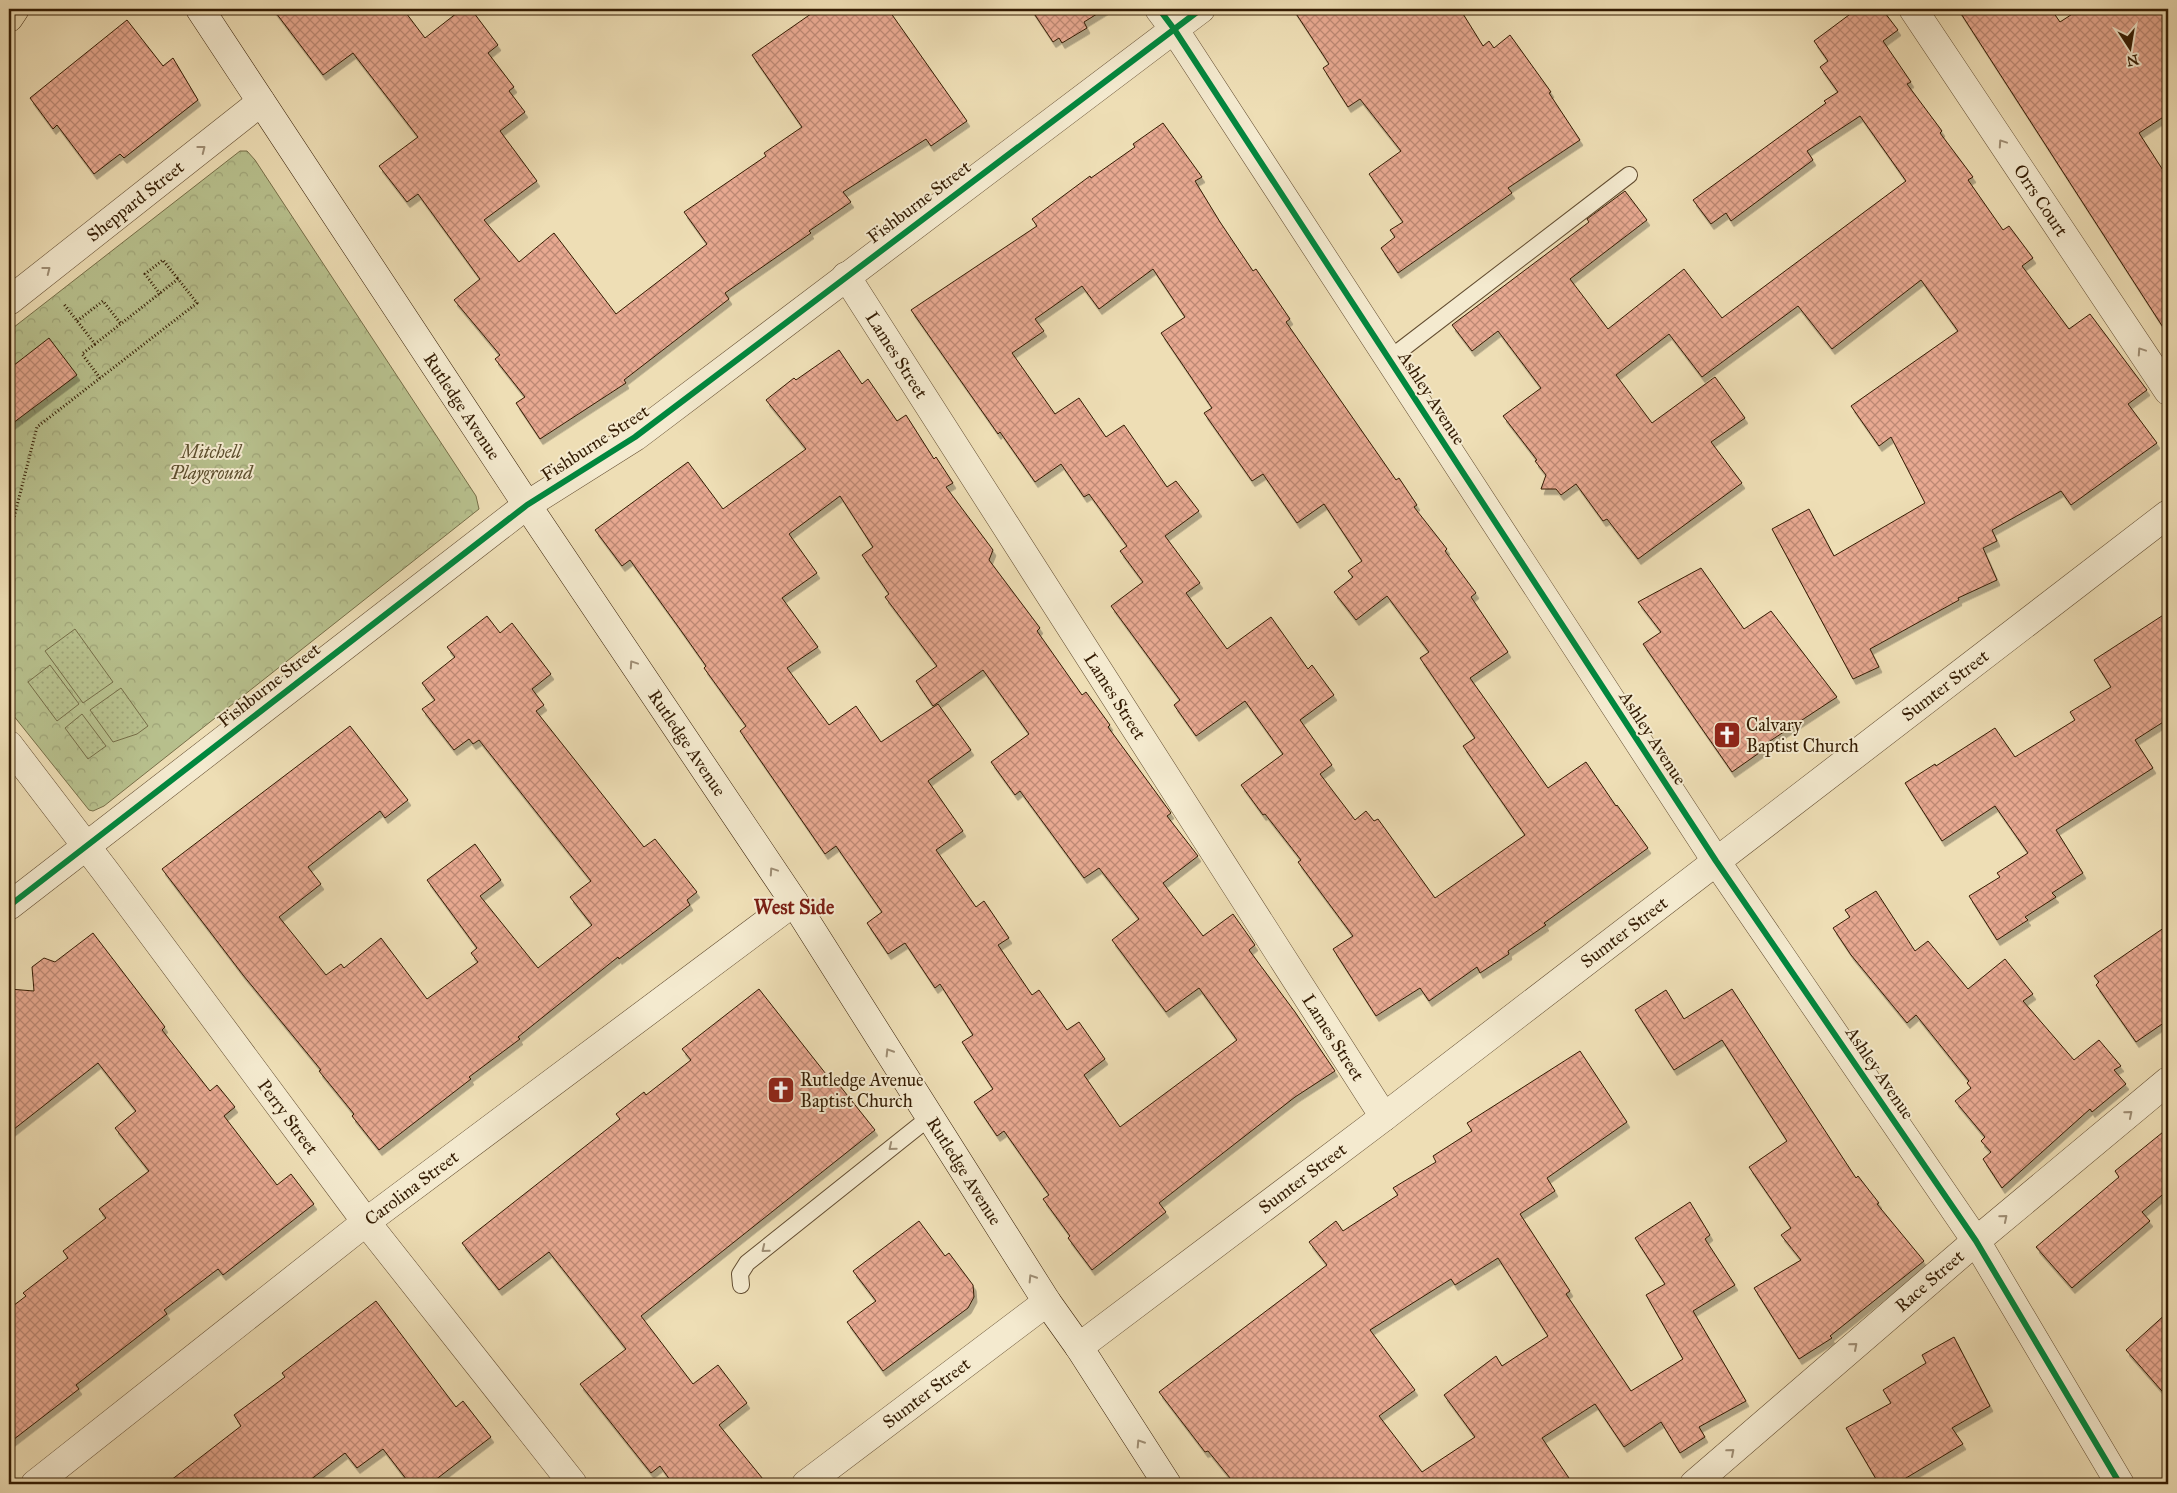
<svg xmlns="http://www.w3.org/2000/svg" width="2177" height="1493" font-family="'IM FELL Great Primer',serif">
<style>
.park{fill:url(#park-crowns);stroke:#766e48}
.garden{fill:url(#garden-dots);stroke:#766e48}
.building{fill:url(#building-cross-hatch);stroke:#341c03;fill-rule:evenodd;filter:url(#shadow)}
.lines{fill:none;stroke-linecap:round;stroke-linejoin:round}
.service-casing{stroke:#624c30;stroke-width:18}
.minor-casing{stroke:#624c30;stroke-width:29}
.tertiary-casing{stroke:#624c30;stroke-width:29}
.secondary-casing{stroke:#341c03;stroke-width:29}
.trunk-casing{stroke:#341c03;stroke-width:29}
.path{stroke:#341c03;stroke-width:3;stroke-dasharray:1 2.5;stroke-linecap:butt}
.service{stroke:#f4eacf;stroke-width:16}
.minor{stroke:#f4eacf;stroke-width:28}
.tertiary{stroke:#f4eacf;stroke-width:28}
.secondary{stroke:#f4eacf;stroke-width:28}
.trunk{stroke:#eedeb5;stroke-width:28}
.cycleway-casing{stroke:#f4eacf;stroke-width:9}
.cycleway{stroke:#00873e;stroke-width:6}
.oneway{stroke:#9e8d73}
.labels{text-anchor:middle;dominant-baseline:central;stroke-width:4;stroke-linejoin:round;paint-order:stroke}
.street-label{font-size:18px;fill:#341c03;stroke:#f4eacf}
.park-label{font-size:18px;font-style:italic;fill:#5c4e2d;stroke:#f4eacf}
.poi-label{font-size:18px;fill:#341c03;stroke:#f4eacf;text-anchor:start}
.quarter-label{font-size:20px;font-weight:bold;fill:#7a1f14;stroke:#f4eacf}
</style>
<defs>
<pattern id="park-crowns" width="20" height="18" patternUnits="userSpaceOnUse" patternTransform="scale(1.25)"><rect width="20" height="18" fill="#b8c18e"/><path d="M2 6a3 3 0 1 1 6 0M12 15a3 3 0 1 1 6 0" fill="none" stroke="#9fa579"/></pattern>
<pattern id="garden-dots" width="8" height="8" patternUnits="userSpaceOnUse" patternTransform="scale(1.25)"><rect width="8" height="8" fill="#b8c18e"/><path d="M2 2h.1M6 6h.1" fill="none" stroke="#9fa579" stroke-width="1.8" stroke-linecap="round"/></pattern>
<pattern id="building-cross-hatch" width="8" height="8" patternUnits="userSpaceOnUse" patternTransform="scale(1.25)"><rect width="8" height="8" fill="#e8a991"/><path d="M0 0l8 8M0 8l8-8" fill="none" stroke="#bd8974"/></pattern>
<filter id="shadow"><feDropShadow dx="3" dy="5.5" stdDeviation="0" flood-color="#0004"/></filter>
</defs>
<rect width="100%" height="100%" fill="#eedeb5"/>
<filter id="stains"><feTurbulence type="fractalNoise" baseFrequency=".004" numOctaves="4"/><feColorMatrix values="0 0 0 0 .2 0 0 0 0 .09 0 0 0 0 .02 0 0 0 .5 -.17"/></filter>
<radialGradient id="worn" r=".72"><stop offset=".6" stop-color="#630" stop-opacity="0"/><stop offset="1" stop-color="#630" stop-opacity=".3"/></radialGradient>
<polygon class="park" points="240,151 247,151 255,160 476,496 479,509 104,806 93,811 89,810 9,710 9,331"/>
<g class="garden">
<polygon points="75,629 113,682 83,703 45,651"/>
<polygon points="50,665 79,704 57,721 28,682"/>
<polygon points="121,688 148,726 137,734 113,742 90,710"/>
<polygon points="82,714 106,746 88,759 65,728"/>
</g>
<g class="building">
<polygon points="273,9 403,9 425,38 462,9 471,9 498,45 488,53 514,87 509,91 525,112 500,131 537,181 484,220 519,262 554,233 616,314 707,244 684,212 766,156 764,153 802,127 752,55 818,9 888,9 967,121 931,146 926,139 843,192 851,202 809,231 811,233 725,293 729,299 624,380 626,383 540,439 516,403 525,397 495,359 500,355 454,300 480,279 418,194 407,202 379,166 418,137 353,53 323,75"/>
<polygon points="1031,9 1105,9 1084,22 1087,28 1062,43 1059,38 1053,42"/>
<polygon points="1293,9 1460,9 1483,46 1489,41 1494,48 1510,35 1551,92 1549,93 1580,140 1508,188 1512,193 1398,273 1381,248 1395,237 1390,230 1403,222 1369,174 1401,151 1360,99 1348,107 1323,68 1329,64"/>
<polygon points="1857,9 1882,9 1898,30 1883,41 1911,82 1907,84 1942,131 1940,133 1973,177 1968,180 2003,230 2009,226 2033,258 2022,266 2069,329 2090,314 2147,390 2128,404 2157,443 2071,505 2061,491 1992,530 1997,541 1983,548 1997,580 1958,598 1959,600 1870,649 1879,667 1853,679 1772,529 1809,509 1834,556 1925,503 1891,437 1879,446 1851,406 1958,331 1921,280 1832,349 1798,306 1702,377 1669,334 1616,375 1652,423 1715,377 1745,418 1711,442 1742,483 1638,559 1607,519 1603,521 1576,484 1561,495 1556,489 1541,489 1546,475 1535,461 1537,460 1503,416 1541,388 1498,331 1472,351 1452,325 1589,222 1587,219 1625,191 1647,220 1570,279 1608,329 1684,269 1722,318 1906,181 1860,116 1807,151 1813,160 1731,221 1726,213 1711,224 1693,200 1826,103 1824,101 1838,92 1820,67 1828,61 1814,41"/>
<polygon points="1958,9 2051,9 2060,22 2080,9 2168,9 2168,114 2139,133 2168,178 2168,335"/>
<polygon points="127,20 163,66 173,58 198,100 124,158 120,154 94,174 57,125 53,129 30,98"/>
<path d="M 1163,123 L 1202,177 L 1195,181 L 1220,222 L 1253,271 L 1256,269 L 1290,319 L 1286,322 L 1396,480 L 1399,478 L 1417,505 L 1414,507 L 1447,549 L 1445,551 L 1476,593 L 1471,597 L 1508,652 L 1470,678 L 1548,788 L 1586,762 L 1616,806 L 1617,805 L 1648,848 L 1544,923 L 1546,925 L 1508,951 L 1509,954 L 1480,973 L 1477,967 L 1429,1001 L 1420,988 L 1376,1016 L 1333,949 L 1353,936 L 1298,862 L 1301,860 L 1265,814 L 1263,815 L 1241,785 L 1283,754 L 1245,701 L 1196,736 L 1174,705 L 1180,700 L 1111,606 L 1143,582 L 1120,551 L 1127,546 L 1089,494 L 1084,497 L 1061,464 L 1035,482 L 1000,432 L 998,434 L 911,310 L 1037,226 L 1032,219 L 1090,176 L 1091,178 L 1135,147 L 1133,144 ZM 1153,269 L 1185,317 L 1161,333 L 1212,408 L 1204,413 L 1252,481 L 1263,474 L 1297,523 L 1324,504 L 1362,561 L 1348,571 L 1353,577 L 1334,592 L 1356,620 L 1387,596 L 1429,652 L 1420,658 L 1475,738 L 1463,746 L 1525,835 L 1435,898 L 1378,819 L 1374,821 L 1366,811 L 1355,820 L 1320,774 L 1332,765 L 1300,720 L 1334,695 L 1312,665 L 1308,669 L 1271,617 L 1227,649 L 1186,593 L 1200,583 L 1165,536 L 1199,511 L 1176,481 L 1167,487 L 1124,425 L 1106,437 L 1079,398 L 1055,414 L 1012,353 L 1044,331 L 1035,319 L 1082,286 L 1099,309 Z"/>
<polygon points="49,338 77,375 9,426 9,369"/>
<path d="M 839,350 L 862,384 L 868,379 L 897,421 L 906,415 L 934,459 L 936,457 L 953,483 L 946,487 L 993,550 L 989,560 L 1040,628 L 1037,631 L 1082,695 L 1086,692 L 1110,725 L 1108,727 L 1171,813 L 1167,816 L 1198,856 L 1163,883 L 1203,936 L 1233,914 L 1255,945 L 1249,950 L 1295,1012 L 1335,1071 L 1295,1097 L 1159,1203 L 1166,1212 L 1092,1270 L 1068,1238 L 1070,1236 L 1043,1199 L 1049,1195 L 1004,1131 L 997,1136 L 974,1102 L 993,1089 L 962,1042 L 973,1035 L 940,984 L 935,988 L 905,943 L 888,954 L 867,923 L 882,912 L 836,846 L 825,854 L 740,731 L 746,726 L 704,668 L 706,666 L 677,625 L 630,560 L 622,566 L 595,530 L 688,462 L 723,509 L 806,449 L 766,400 L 794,378 L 796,380 ZM 840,496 L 873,547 L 862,555 L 889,594 L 885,597 L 937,666 L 916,681 L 933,706 L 983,670 L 1029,734 L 991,762 L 1015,795 L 1020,791 L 1084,878 L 1099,868 L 1139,919 L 1112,940 L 1166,1012 L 1199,988 L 1237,1040 L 1120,1127 L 1084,1075 L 1105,1059 L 1079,1022 L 1067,1030 L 1039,990 L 1032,995 L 998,945 L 1009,938 L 984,901 L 976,907 L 936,850 L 963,831 L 928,781 L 971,750 L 938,704 L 881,742 L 856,706 L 829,725 L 787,668 L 818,647 L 782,598 L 817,573 L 789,534 Z"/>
<polygon points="1701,568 1744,629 1771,611 1837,697 1767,743 1769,746 1732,772 1643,644 1661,632 1638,602"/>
<polygon points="2168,612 2168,719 2135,740 2153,768 2056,830 2083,873 2052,893 2056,897 2025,917 2028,920 1997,940 1969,896 2000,877 1997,873 2028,853 1995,806 1942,841 1905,783 1935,764 1936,766 1995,728 2015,757 2075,720 2070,712 2111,687 2094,660"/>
<polygon points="487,616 500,633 512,623 551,674 532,689 544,705 536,711 644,847 655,839 697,892 687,900 690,905 619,959 618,957 518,1037 520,1039 469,1077 471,1079 379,1150 352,1116 354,1114 319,1071 321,1070 243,975 162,869 350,726 408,800 385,818 380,811 308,867 321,884 279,917 326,975 341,964 344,968 381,938 427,999 478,962 471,953 477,948 427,880 475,844 501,880 480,896 538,968 592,925 570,897 591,881 479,740 473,744 469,739 454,750 422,709 435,700 422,683 455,657 447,647"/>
<polygon points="1876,891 1915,951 1928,941 1968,989 2005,959 2033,994 2023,1001 2074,1060 2099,1040 2121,1066 2114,1070 2126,1084 2092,1112 2090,1109 2002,1188 1983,1159 1991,1152 1981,1141 1985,1137 1955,1101 1971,1088 1967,1083 1969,1081 1916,1015 1907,1023 1851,955 1833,928 1850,917 1845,910"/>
<polygon points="2168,925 2168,1020 2136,1042 2096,985 2099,982 2094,976"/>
<polygon points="93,933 165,1027 162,1030 210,1091 217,1085 235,1107 224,1116 277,1185 291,1174 314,1204 223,1275 218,1269 164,1310 167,1314 76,1385 79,1389 9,1443 9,1309 26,1296 23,1293 68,1258 63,1251 106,1218 99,1209 149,1171 115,1128 136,1111 98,1063 9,1133 9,989 34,991 32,967 44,958 55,962"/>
<polygon points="759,989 837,1088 840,1086 875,1130 641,1316 693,1384 718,1365 747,1403 719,1425 767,1484 673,1484 660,1466 651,1473 580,1384 626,1349 549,1252 499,1290 462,1243 620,1119 616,1114 644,1092 646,1095 691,1060 682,1049"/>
<polygon points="1732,989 1856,1178 1858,1176 1879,1203 1877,1204 1924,1261 1830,1336 1832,1338 1799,1359 1754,1288 1801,1260 1781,1235 1791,1228 1749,1167 1787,1141 1722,1040 1674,1070 1635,1010 1666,990 1684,1019"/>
<path d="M 1580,1051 L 1627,1122 L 1547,1178 L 1555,1191 L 1520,1214 L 1570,1291 L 1566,1294 L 1631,1391 L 1683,1359 L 1646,1295 L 1665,1284 L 1635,1238 L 1690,1202 L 1710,1235 L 1705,1239 L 1735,1285 L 1693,1311 L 1746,1401 L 1699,1427 L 1705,1437 L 1680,1453 L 1661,1422 L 1624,1447 L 1595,1404 L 1542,1438 L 1573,1484 L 1235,1484 L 1208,1451 L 1205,1452 L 1159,1392 L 1327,1265 L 1309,1242 L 1336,1221 L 1343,1231 L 1398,1195 L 1393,1188 L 1436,1162 L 1433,1156 L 1472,1131 L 1467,1123 ZM 1498,1258 L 1548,1336 L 1502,1366 L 1496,1356 L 1444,1395 L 1475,1437 L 1422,1472 L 1379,1416 L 1415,1390 L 1370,1330 L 1451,1279 L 1455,1285 Z"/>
<polygon points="2168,1128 2168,1190 2142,1212 2150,1221 2072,1288 2036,1247 2119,1177 2115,1171"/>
<polygon points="919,1221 945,1256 949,1253 973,1285 974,1297 968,1308 883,1371 847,1322 876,1301 853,1271"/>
<polygon points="376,1301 456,1407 463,1401 491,1437 430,1484 410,1484 383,1449 357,1468 345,1453 305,1484 166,1484 241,1426 234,1415 285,1377 282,1373"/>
<polygon points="2168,1312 2168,1398 2126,1350"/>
<polygon points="1954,1337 1990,1406 1952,1428 1963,1444 1896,1484 1879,1484 1846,1428 1891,1403 1883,1390 1926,1363 1922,1355"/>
</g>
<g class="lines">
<g class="service-casing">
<g id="service">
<polyline points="1389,359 1629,175"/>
<polyline points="741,1285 740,1274 747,1263 930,1117"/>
</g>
</g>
<g class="minor-casing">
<g id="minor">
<path id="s1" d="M 1913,9 L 2168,391"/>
<path id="s2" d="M 846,276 L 1384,1117"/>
<path id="s3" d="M 9,301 L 261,102"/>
<path id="s4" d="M 9,745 L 106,872 L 366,1222 L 573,1484"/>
<path id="s5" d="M 1079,1347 L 1384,1117 L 2168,514"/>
<path id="s6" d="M 35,1484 L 366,1222 L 794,902"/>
<path id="s7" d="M 806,1484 L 1047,1302"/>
<path id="s8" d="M 1694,1484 L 1976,1241 L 2168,1081"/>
</g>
</g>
<g class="tertiary-casing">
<g id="tertiary">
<polyline points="1159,9 1174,29 1716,861 1976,1241 2120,1484"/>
<polyline points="9,906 527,505 635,437 1201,9"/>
</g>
</g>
<g class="secondary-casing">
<g id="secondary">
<path id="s9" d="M 200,9 L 527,505 L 794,902 L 1047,1302 L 1079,1347 L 1167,1484"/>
</g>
</g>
<g class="trunk-casing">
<polyline id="trunk" points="9,18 15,9"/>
</g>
<g class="path">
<polyline points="160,294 145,274 163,260 178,279"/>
<polyline points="77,321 103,301 121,324"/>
<polyline points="95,344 82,354 100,378"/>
<polyline points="9,537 37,427 197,303 178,279 95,344 63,303"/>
</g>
<use href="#service" class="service"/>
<use href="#minor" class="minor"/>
<use href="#tertiary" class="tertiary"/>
<use href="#secondary" class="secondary"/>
<use href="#trunk" class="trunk"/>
<g class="cycleway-casing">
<g id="cycleway">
<polyline points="1159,9 1174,29 1716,861 1976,1241 2120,1484"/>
<polyline points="9,906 527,505 635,437 1201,9"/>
</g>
</g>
<use href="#cycleway" class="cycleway"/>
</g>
<defs><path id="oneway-chevron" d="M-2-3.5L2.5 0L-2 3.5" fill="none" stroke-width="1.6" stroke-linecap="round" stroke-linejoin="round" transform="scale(1.25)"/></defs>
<g class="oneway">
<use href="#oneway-chevron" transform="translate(2002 143) rotate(-124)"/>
<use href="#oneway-chevron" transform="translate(202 149) rotate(-38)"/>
<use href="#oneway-chevron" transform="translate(47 270) rotate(-38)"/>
<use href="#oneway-chevron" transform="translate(2141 351) rotate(-124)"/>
<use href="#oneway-chevron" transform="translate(633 664) rotate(-124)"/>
<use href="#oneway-chevron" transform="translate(773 871) rotate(-124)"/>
<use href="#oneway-chevron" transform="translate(889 1052) rotate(-122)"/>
<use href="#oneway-chevron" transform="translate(2129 1114) rotate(-40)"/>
<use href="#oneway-chevron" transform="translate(892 1147) rotate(141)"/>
<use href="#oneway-chevron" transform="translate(2004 1218) rotate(-40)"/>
<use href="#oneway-chevron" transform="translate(765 1249) rotate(141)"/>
<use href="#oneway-chevron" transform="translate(1032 1278) rotate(-122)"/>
<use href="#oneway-chevron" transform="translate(1854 1346) rotate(-41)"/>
<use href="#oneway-chevron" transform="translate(1140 1443) rotate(-123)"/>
<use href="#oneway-chevron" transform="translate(1731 1452) rotate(-41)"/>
</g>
<defs>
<g id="church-square" transform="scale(1.4375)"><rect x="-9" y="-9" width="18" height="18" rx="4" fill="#8f2418" stroke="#f4eacf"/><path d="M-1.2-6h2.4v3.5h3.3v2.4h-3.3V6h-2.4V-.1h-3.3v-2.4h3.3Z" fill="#fff"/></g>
</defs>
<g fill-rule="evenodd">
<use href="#church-square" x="1727" y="735"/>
<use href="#church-square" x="781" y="1090"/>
</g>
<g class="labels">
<g class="street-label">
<text stroke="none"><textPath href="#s1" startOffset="230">Orrs Court</textPath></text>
<text stroke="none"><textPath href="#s3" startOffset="161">Sheppard Street</textPath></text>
<text transform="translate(919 202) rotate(-37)">Fishburne Street</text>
<text stroke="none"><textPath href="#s2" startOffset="94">Lames Street</textPath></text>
<text transform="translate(1432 398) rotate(57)">Ashley Avenue</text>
<text stroke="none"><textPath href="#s9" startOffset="476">Rutledge Avenue</textPath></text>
<text transform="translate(595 443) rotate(-33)">Fishburne Street</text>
<text transform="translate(269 685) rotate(-38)">Fishburne Street</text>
<text stroke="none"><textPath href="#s5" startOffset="1090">Sumter Street</textPath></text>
<text stroke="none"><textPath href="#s2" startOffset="499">Lames Street</textPath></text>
<text transform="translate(1653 738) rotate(57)">Ashley Avenue</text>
<text stroke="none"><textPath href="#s9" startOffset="881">Rutledge Avenue</textPath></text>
<text stroke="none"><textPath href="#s5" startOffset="685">Sumter Street</textPath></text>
<text stroke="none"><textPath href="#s2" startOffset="904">Lames Street</textPath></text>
<text transform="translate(1880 1073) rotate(56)">Ashley Avenue</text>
<text stroke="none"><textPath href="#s4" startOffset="465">Perry Street</textPath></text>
<text stroke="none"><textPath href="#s9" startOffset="1391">Rutledge Avenue</textPath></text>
<text stroke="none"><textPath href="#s5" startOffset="280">Sumter Street</textPath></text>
<text stroke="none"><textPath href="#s6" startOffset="479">Carolina Street</textPath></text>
<text stroke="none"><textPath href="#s8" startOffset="311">Race Street</textPath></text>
<text stroke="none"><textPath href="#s7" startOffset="151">Sumter Street</textPath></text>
</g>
<g class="park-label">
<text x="211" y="452">Mitchell<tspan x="211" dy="21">Playground</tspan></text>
</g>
<g class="poi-label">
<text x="1746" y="725">Calvary<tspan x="1746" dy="21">Baptist Church</tspan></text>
<text x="800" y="1080">Rutledge Avenue<tspan x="800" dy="21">Baptist Church</tspan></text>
</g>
<g class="quarter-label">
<text x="794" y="907">West Side</text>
</g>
</g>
<rect width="2177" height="1493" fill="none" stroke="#eedeb5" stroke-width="30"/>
<rect x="10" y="10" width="2157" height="1473" fill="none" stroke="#341c03" stroke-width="2.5"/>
<rect x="15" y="15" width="2147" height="1463" fill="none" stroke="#341c03"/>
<g transform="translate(2130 48) rotate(168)" stroke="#f4eacf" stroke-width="4" paint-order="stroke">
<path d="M0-4L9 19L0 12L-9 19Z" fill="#341c03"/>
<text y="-8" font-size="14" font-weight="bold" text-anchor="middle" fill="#341c03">N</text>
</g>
<rect width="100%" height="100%" filter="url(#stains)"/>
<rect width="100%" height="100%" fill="url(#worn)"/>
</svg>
